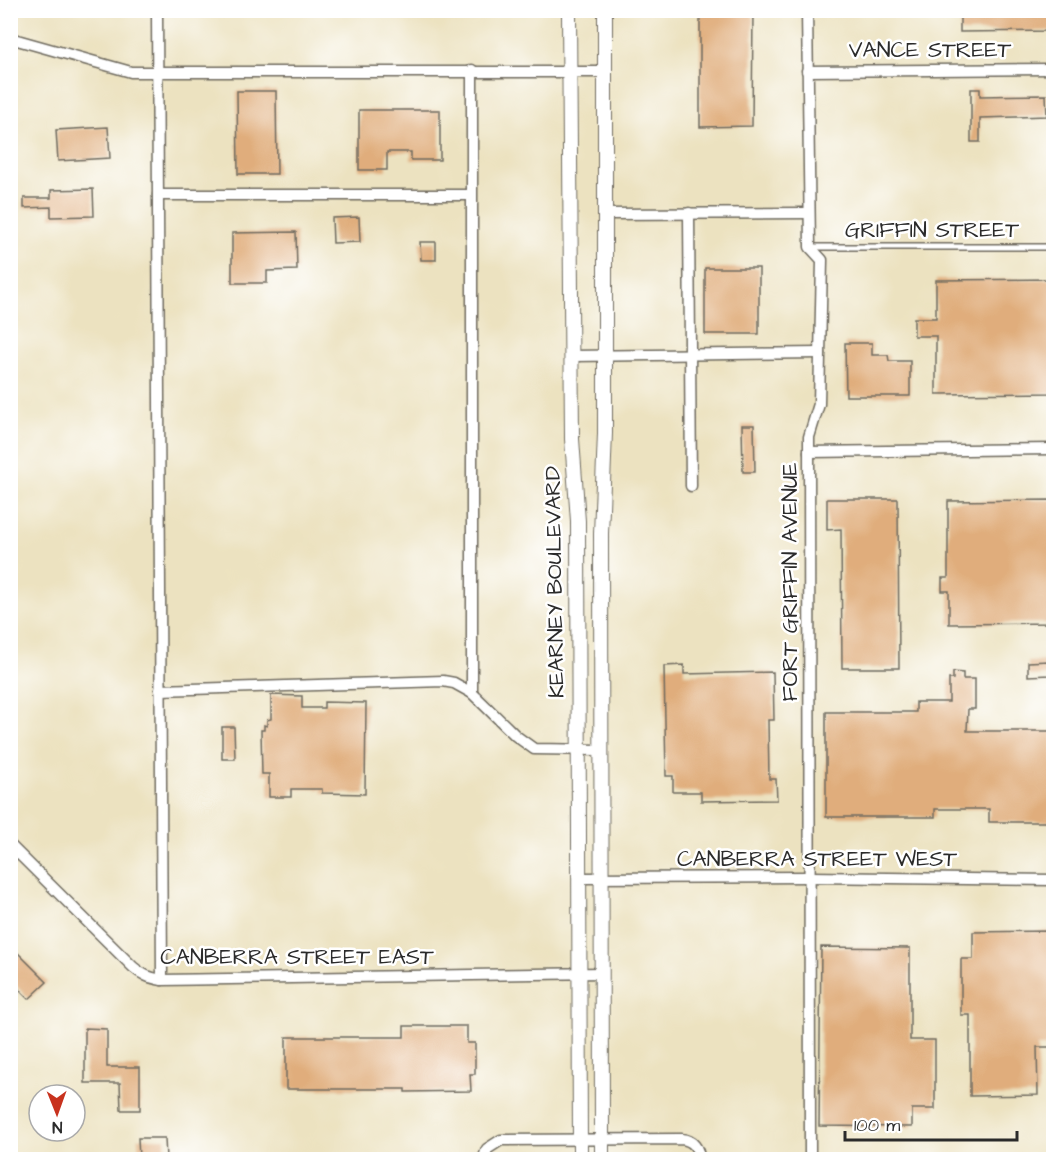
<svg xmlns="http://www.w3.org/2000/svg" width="1064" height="1170" font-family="'Architects Daughter',sans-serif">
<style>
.building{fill:#e0ad7c}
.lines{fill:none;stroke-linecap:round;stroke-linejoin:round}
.service-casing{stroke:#6f6b5f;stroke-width:8}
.minor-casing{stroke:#6f6b5f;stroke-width:13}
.tertiary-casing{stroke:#6f6b5f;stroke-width:16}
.service{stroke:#fff;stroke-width:5}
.minor{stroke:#fff;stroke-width:10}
.tertiary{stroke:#fff;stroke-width:14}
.labels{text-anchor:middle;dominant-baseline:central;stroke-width:5;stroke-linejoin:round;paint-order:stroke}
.street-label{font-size:22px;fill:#2b2b2b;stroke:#fff}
</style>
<rect width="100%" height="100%" fill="#fff"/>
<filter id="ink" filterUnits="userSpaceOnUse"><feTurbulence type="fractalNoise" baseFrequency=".0167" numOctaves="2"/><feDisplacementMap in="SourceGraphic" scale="12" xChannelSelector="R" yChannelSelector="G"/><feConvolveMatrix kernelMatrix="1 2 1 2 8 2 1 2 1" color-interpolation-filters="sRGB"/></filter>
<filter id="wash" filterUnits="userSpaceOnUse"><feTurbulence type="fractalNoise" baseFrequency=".008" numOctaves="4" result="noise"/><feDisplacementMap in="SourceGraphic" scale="24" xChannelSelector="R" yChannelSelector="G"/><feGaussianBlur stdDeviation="1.35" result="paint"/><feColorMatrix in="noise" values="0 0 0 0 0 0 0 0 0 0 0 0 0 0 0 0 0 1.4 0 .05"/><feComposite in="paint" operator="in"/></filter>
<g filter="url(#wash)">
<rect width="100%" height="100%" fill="#ece2c0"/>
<g id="blocks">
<g class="building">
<polygon points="700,10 753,10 752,126 700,127"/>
<polygon points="960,10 1053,10 1053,31 960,32"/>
<polygon points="971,89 980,89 980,96 1046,95 1047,116 980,118 980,142 971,142"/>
<polygon points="237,91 276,91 277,174 238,174"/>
<polygon points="359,110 440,110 440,160 411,160 411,152 387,152 387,170 359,170"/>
<polygon points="108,127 110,158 58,161 56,130"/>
<polygon points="93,189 94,216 51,217 51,207 24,208 24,198 51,198 51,190"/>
<polygon points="359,217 360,242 333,243 332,218"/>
<polygon points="296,232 297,270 267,271 267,283 232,283 232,233"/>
<polygon points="420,242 436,242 436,260 421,260"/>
<rect x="705" y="268" width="54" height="66"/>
<polygon points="1053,279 1053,393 936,394 936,336 914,336 914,318 936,318 936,280"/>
<polygon points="845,343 872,343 872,355 888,355 889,361 910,361 910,396 846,396"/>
<polygon points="742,425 754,425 755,472 743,472"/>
<polygon points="827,499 898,499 899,668 842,668 841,529 827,530"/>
<polygon points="1053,500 1053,623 949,624 949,591 942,591 942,578 948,578 948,501"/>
<polygon points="1049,661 1050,675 1028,676 1028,662"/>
<polygon points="684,665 684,674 773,672 774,720 768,720 769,779 776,779 777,800 701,801 701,792 673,792 673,776 666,776 664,666"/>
<polygon points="953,672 963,673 963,679 975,679 975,709 968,709 967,731 1053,731 1053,822 989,822 989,809 935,809 935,817 826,817 826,712 916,712 916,702 949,702 949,679 953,679"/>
<polygon points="271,695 302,696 302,708 324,708 324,702 366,703 365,794 322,793 322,789 291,789 291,797 269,797 269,774 262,774 261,730 264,730 264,725 267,726 267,720 271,719"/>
<polygon points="222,727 234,727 235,759 222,759"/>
<polygon points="1053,931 1053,1047 1037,1047 1038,1095 970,1096 970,1015 961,1015 961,959 973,959 973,932"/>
<polygon points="10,945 47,982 29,999 10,980"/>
<polygon points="821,947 910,948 910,1040 935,1040 935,1109 912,1109 912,1127 819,1126"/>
<polygon points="404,1026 467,1026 467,1043 475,1043 475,1074 470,1074 471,1091 405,1092 405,1089 286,1089 286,1037 404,1037"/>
<polygon points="85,1028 107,1029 107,1067 140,1067 140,1110 121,1110 120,1083 85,1083"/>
<polygon points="138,1138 165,1138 166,1159 139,1159"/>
</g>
</g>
</g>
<g filter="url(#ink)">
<use href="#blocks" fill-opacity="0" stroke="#6f6b5f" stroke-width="1.5"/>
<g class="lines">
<g class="service-casing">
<polyline id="service" points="812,247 1054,247"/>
</g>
<g class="minor-casing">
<g id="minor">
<polyline points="157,10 162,980"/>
<polyline points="807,10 810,247 822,260 819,404 809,437 810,1160"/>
<polyline points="10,38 131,72 606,72"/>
<polyline points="472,70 472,693"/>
<polyline points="807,71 1054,69"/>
<polyline points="158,195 471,195"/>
<polyline points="689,213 691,486"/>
<polyline points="605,214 809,213"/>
<polyline points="573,356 820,353"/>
<polyline points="809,452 1054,449"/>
<polyline points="160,690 443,681 454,683 472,693 516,736 534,749 601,750"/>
<path d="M 10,845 L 133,967 C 142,975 150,978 162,980 L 602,973"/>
<polyline points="580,878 810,877 1054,880"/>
<path d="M 483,1160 L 487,1149 L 501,1140 L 681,1139 C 693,1140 699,1148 699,1160"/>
</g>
</g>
<g class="tertiary-casing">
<g id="tertiary">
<polyline points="569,10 572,439 578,521 580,1154"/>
<polyline points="602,1153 601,534 605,433 605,10"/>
</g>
</g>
<use href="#service" class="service"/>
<use href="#minor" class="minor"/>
<use href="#tertiary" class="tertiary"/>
</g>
</g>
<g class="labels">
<g class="street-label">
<text x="930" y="50">VANCE STREET</text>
<text x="932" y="230">GRIFFIN STREET</text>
<text transform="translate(555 582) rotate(-91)">KEARNEY BOULEVARD</text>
<text transform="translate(790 582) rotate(-90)">FORT GRIFFIN AVENUE</text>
<text x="817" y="859">CANBERRA STREET WEST</text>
<text x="297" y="957">CANBERRA STREET EAST</text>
</g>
</g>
<rect width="1064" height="1170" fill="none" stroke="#fff" stroke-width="36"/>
<g transform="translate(57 1113) rotate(179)"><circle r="28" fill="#ffffff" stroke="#aaaaaa" stroke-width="1.5"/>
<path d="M0-4.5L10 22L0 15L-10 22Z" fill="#c8321e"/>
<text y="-9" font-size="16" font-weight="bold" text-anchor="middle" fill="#2b2b2b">N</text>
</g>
<path d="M845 1131v9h172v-9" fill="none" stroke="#2b2b2b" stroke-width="3"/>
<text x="854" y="1131" font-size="18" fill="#2b2b2b" stroke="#ffffff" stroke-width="4.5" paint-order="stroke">100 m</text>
</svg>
